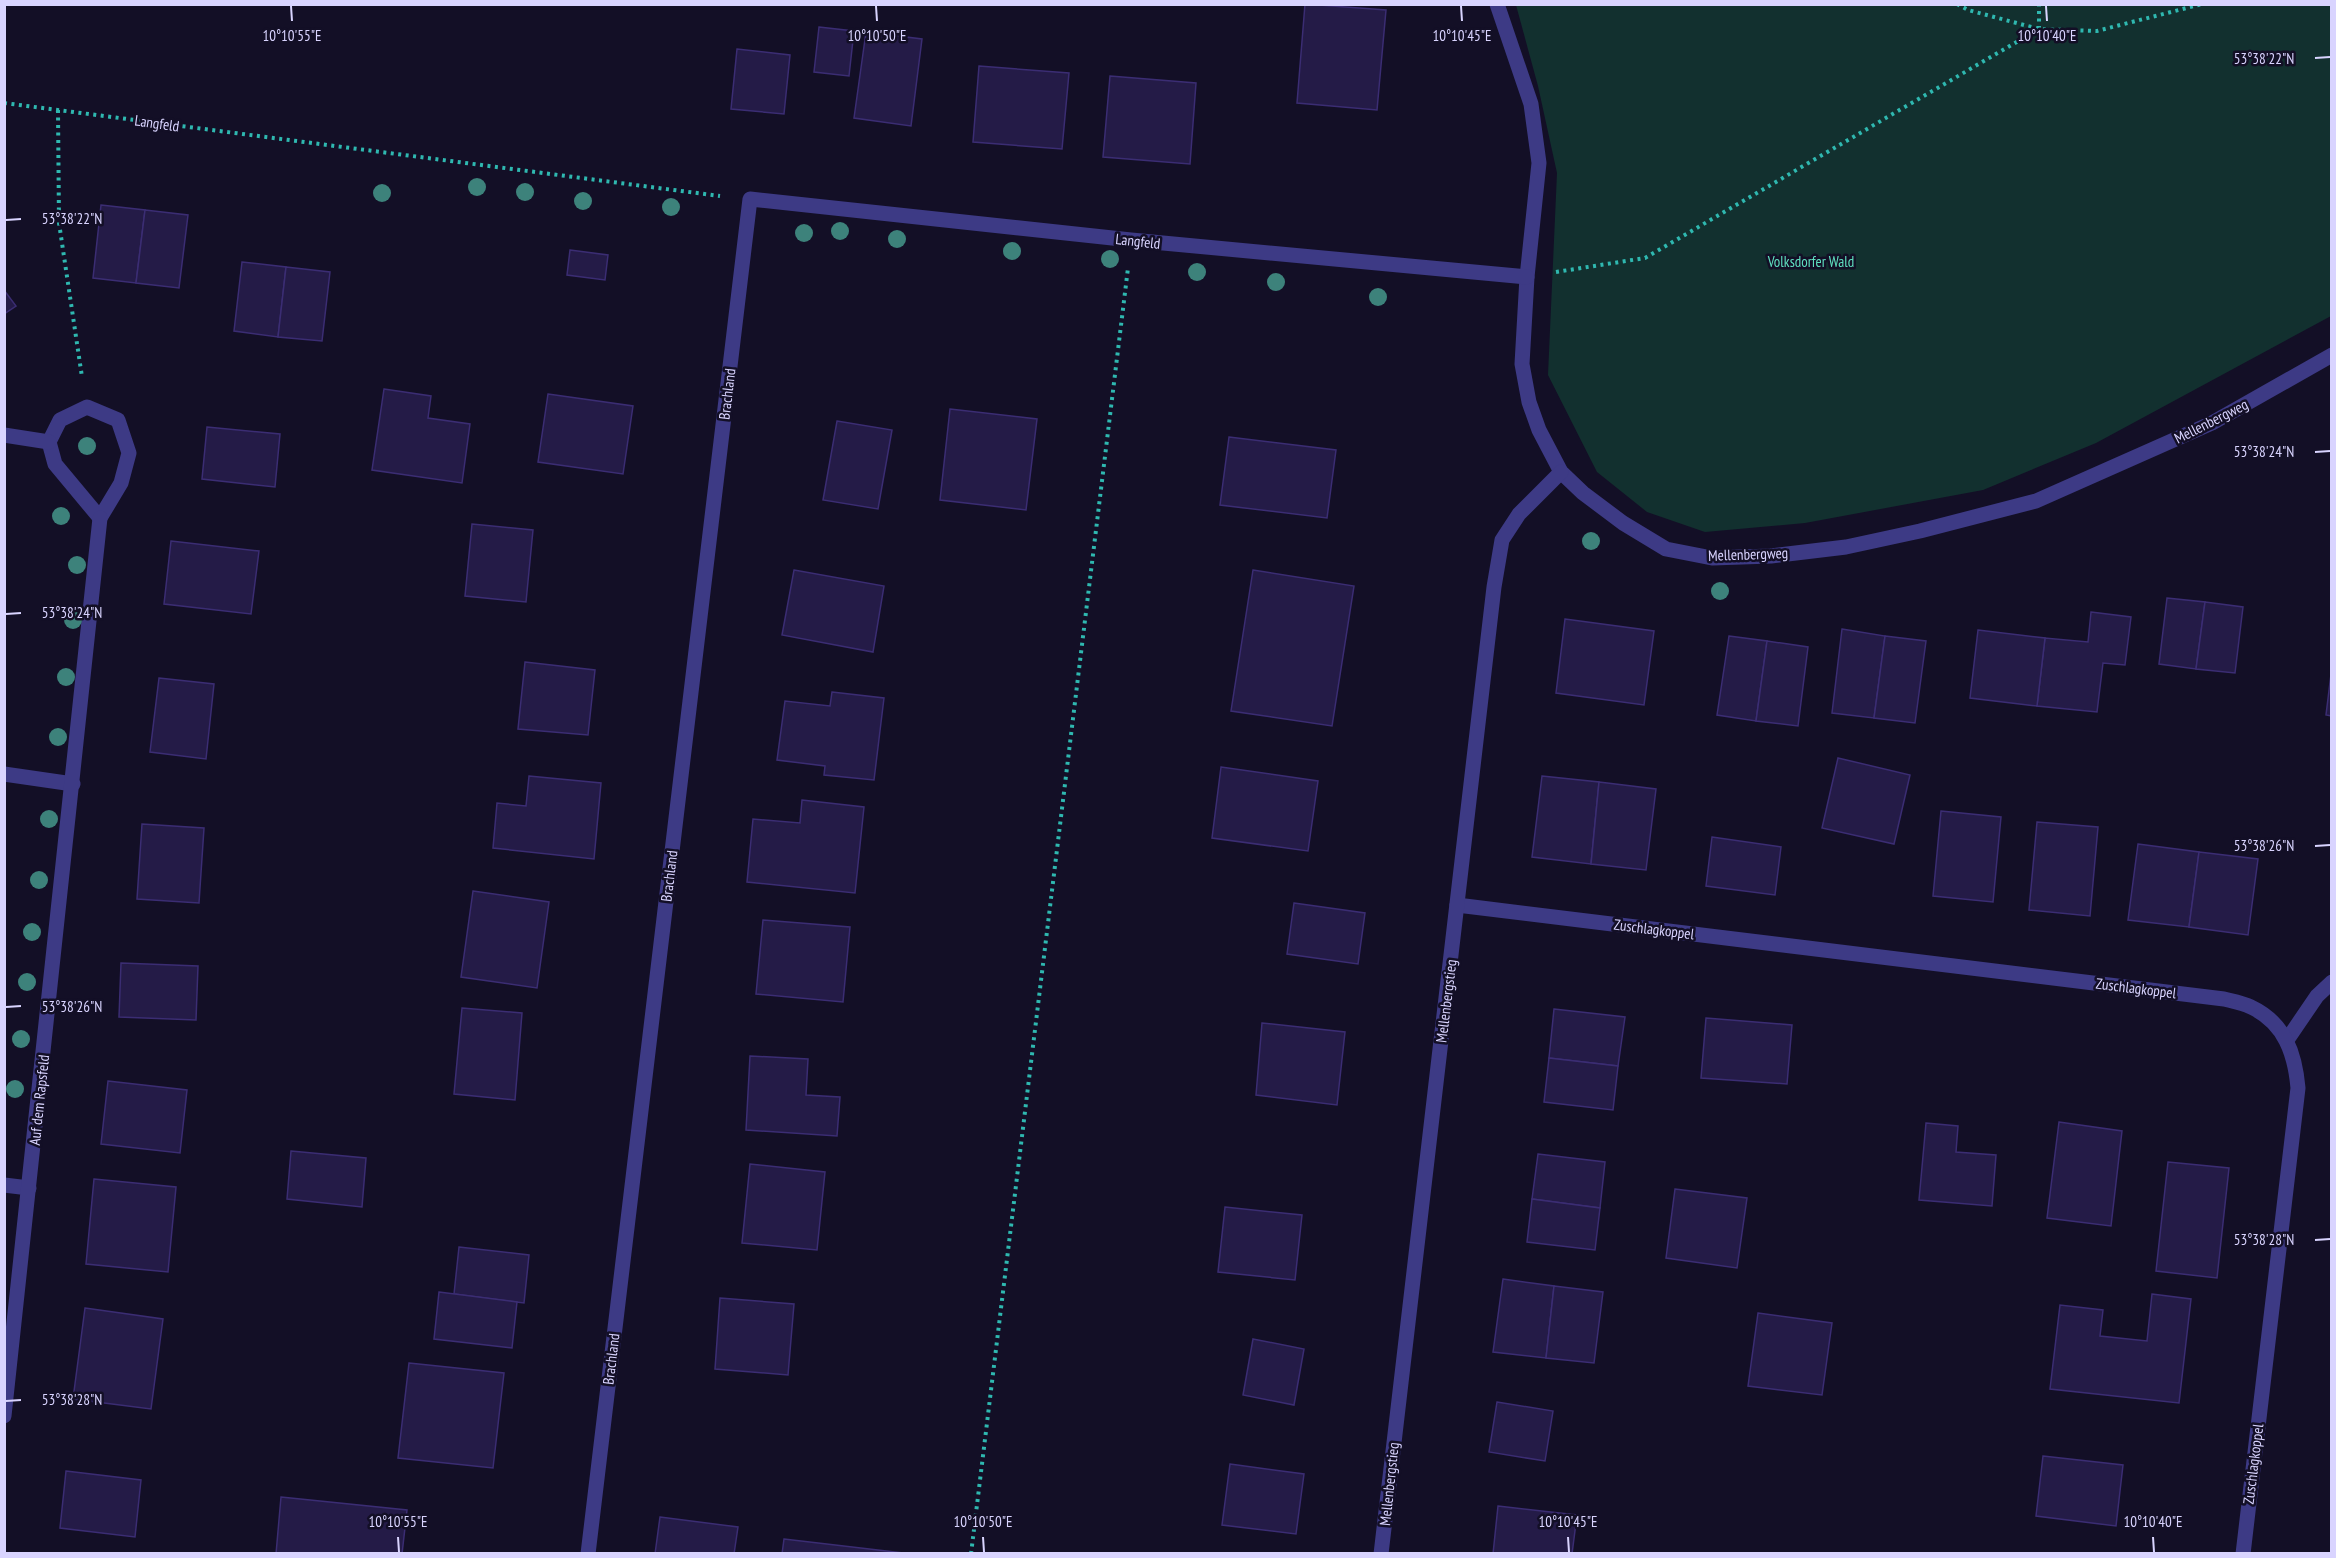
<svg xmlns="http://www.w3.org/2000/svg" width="2336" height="1558" font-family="'PT Sans Narrow',sans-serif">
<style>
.green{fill:#12302f}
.building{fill:#241b47;stroke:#3b2d73;stroke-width:1.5}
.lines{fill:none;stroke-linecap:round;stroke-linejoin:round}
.path{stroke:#2fb8b0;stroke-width:4;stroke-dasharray:3 4.5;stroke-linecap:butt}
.service{stroke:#3d3a85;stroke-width:15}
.minor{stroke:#3d3a85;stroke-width:15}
.tree{fill:#3d827b}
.ticks{fill:none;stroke:#d9d4ff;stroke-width:2}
.labels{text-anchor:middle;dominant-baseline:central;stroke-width:5;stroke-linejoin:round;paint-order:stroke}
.street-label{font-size:15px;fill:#d9d4ff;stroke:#130f26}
.park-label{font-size:15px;fill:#5fe0c0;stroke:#130f26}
.ticks-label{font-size:15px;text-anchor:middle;fill:#d9d4ff;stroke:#130f26;stroke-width:5;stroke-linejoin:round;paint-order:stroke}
</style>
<rect width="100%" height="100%" fill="#130f26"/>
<polygon class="green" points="1516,5 2331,5 2331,316 2096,443 1983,490 1805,523 1705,532 1647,512 1597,472 1548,375 1557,173 1538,86"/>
<g class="building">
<polygon points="1305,4 1386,10 1377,110 1297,103"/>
<polygon points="819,27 854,31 849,76 814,72"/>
<polygon points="866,32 922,39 911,126 854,118"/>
<polygon points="737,49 790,55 784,114 731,109"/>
<polygon points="979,66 1069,73 1062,149 973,142"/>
<polygon points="1110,76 1196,83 1190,164 1103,157"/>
<polygon points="101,205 145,210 136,283 93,278"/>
<polygon points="145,210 188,215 179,288 136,283"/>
<polygon points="570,250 608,255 605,280 567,275"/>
<polygon points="242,262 286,267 278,337 234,331"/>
<polygon points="286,267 330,272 322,341 278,337"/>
<polygon points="4,290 16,306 4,314"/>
<polygon points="384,389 431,396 428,418 470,424 462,483 372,470"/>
<polygon points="548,394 633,406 623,474 538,462"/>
<polygon points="950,409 1037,419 1026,510 940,500"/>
<polygon points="837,421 892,430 878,509 823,500"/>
<polygon points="207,427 280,434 275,487 202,479"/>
<polygon points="1229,437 1336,450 1327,518 1220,505"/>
<polygon points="472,524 533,530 526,602 465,596"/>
<polygon points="171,541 259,551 251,614 164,604"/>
<polygon points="794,570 884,586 873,652 782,635"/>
<polygon points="1253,570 1354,586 1332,726 1231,711"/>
<polygon points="2167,598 2205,602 2196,669 2159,664"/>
<polygon points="2205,602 2243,607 2235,673 2196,669"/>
<polygon points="2091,612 2131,617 2125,665 2103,663 2097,712 2037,706 2045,638 2088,642"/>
<polygon points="1565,619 1654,631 1644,705 1556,693"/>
<polygon points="1842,629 1885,636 1874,718 1832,713"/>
<polygon points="1978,630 2045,638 2037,706 1970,698"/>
<polygon points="1729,636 1767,641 1756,721 1717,715"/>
<polygon points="1885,636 1926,641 1915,723 1874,718"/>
<polygon points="1767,641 1808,647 1798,726 1756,721"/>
<polygon points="525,662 595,670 588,735 518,729"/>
<polygon points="2332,666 2332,716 2326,715"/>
<polygon points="159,678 214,684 206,759 150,752"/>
<polygon points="832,692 884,698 874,780 824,775 825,766 777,760 785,701 830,706"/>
<polygon points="1838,758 1910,775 1894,844 1822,828"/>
<polygon points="1221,767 1318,781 1308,851 1212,838"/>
<polygon points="529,776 601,783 594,859 493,848 497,803 526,806"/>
<polygon points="1542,776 1599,782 1591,864 1532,857"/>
<polygon points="1599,782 1656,789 1646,870 1591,864"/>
<polygon points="802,800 864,807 855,893 747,882 753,819 800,823"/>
<polygon points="1941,811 2001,817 1993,902 1933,896"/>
<polygon points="2037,822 2098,827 2090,916 2029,910"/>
<polygon points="142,824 204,828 199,903 137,899"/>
<polygon points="1712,837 1781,847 1775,895 1706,886"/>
<polygon points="2138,844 2199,852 2189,927 2128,920"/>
<polygon points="2199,852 2258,859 2248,935 2189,927"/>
<polygon points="473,891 549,902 537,988 461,977"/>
<polygon points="1294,903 1365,913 1358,964 1287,954"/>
<polygon points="763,920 850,927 843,1002 756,994"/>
<polygon points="121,963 198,966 196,1020 119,1017"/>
<polygon points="462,1008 522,1013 515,1100 454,1094"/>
<polygon points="1554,1009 1625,1017 1618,1066 1549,1058"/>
<polygon points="1706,1018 1792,1025 1787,1084 1701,1078"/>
<polygon points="1262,1023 1345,1032 1337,1105 1256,1095"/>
<polygon points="750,1056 808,1059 806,1095 840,1097 837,1136 746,1130"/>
<polygon points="1549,1058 1618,1066 1613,1110 1544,1102"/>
<polygon points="108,1081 187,1090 180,1153 101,1144"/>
<polygon points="2059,1122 2122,1131 2111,1226 2047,1218"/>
<polygon points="1926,1123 1958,1126 1956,1152 1996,1155 1992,1206 1919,1200"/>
<polygon points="291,1151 366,1158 362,1207 287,1199"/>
<polygon points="1538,1154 1605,1162 1600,1208 1532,1199"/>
<polygon points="2168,1162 2229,1168 2217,1278 2156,1271"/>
<polygon points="750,1164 825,1172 817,1250 742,1243"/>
<polygon points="94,1179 176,1187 168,1272 86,1264"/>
<polygon points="1675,1189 1747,1198 1737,1268 1666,1258"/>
<polygon points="1532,1199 1600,1208 1595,1250 1527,1242"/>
<polygon points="1225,1207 1302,1215 1295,1280 1218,1272"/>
<polygon points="459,1247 529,1255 524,1303 454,1294"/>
<polygon points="1503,1279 1554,1286 1546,1358 1493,1352"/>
<polygon points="1554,1286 1603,1292 1594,1363 1546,1358"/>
<polygon points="439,1292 517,1302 512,1348 434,1339"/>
<polygon points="2152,1294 2191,1299 2179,1403 2050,1389 2060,1305 2103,1310 2100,1336 2147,1341"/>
<polygon points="720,1298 794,1304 788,1375 715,1369"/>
<polygon points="85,1308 163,1319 151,1409 73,1399"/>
<polygon points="1758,1313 1832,1323 1822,1395 1748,1386"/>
<polygon points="1253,1339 1304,1349 1294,1405 1243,1395"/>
<polygon points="409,1363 504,1373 493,1468 398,1458"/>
<polygon points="1497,1402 1553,1411 1545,1461 1489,1452"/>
<polygon points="2043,1456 2123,1465 2116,1526 2036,1516"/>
<polygon points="1230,1464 1304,1474 1296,1534 1222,1525"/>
<polygon points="66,1471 141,1480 135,1537 60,1528"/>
<polygon points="281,1497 407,1510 402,1554 276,1554"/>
<polygon points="1498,1506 1577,1515 1572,1554 1493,1554"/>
<polygon points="660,1517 738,1527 734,1554 655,1554"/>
<polygon points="784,1539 912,1554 782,1554"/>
</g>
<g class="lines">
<g class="path">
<polyline points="1957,4 1968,10 2039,29 2097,31 2202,4"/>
<polyline points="2039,29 2039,4"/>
<polyline points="4,103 720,196"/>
<polyline points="58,110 59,223 82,377"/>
<polyline points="1556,272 1645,258 2039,29"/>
<polyline points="971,1554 1128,268"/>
</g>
<polyline class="service" points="2287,1040 2317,996 2332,982"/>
<g class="minor">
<polyline points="1497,4 1531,104 1539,163 1527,277 1522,364 1529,402 1539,430 1561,472 1583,493 1623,523 1666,549 1712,558 1771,556 1846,547 1920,531 2036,501 2212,423 2332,355"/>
<polygon points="87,407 118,420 129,453 121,483 100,518 55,464 49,442 60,420"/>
<polyline points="4,435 49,442"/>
<polyline points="4,774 73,784"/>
<path d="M 1457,905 L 2224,999 C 2232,1001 2243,1003 2251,1007 C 2285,1023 2295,1054 2298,1088 L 2243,1554"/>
<polyline points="4,1185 29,1188"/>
<polyline points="4,1416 100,518"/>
<polyline points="588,1554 750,199 1131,240 1527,277"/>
<polyline points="1381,1554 1494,587 1502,540 1519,514 1561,472"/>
</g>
</g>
<g class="tree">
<circle cx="477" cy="187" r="9"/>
<circle cx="525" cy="192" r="9"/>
<circle cx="382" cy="193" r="9"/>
<circle cx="583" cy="201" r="9"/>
<circle cx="671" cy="207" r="9"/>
<circle cx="840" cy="231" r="9"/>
<circle cx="804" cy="233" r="9"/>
<circle cx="897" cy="239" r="9"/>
<circle cx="1012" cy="251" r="9"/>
<circle cx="1110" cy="259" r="9"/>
<circle cx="1197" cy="272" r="9"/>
<circle cx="1276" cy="282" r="9"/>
<circle cx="1378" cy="297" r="9"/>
<circle cx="87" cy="446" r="9"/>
<circle cx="61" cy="516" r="9"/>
<circle cx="1591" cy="541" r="9"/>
<circle cx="77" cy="565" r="9"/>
<circle cx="1720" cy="591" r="9"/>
<circle cx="73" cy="620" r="9"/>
<circle cx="66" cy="677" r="9"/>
<circle cx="58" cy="737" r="9"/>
<circle cx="49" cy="819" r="9"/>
<circle cx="39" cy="880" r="9"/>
<circle cx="32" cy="932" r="9"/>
<circle cx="27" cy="982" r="9"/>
<circle cx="21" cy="1039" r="9"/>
<circle cx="15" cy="1089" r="9"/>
</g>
<path class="ticks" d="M 291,6 L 292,21M 876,6 L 877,21M 1461,6 L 1462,21M 2046,6 L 2047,21M 2315,58 L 2330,57M 6,220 L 21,219M 2315,452 L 2330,451M 6,614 L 21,613M 2315,846 L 2330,845M 6,1007 L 21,1006M 2315,1240 L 2330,1239M 6,1401 L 21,1400M 398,1537 L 399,1552M 983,1537 L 984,1552M 1568,1537 L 1569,1552M 2153,1537 L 2154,1552"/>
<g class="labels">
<g class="street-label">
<text transform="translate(157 123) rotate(8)">Langfeld</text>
<text transform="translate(1138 241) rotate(6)">Langfeld</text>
<text transform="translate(727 394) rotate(-83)">Brachland</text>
<text transform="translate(2211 421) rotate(-27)">Mellenbergweg</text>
<text transform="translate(1748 554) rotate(-2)">Mellenbergweg</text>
<text transform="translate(669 876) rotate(-83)">Brachland</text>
<text transform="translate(1654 929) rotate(7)">Zuschlagkoppel</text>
<text transform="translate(2136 988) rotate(7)">Zuschlagkoppel</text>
<text transform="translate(1446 1001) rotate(-83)">Mellenbergstieg</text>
<text transform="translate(39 1100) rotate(-84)">Auf dem Rapsfeld</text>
<text transform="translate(611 1359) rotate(-83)">Brachland</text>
<text transform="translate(2253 1464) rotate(-83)">Zuschlagkoppel</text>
<text transform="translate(1389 1484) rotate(-84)">Mellenbergstieg</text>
</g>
<g class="park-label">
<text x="1811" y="261">Volksdorfer Wald</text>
</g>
</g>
<g class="ticks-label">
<text x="292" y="41">10°10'55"E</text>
<text x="877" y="41">10°10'50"E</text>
<text x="1462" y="41">10°10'45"E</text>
<text x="2047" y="41">10°10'40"E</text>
<text x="2264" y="64">53°38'22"N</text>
<text x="72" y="224">53°38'22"N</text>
<text x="2264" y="457">53°38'24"N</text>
<text x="72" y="618">53°38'24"N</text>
<text x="2264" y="851">53°38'26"N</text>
<text x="72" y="1012">53°38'26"N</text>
<text x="2264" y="1245">53°38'28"N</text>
<text x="72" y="1405">53°38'28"N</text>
<text x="398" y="1527">10°10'55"E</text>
<text x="983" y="1527">10°10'50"E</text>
<text x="1568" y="1527">10°10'45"E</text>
<text x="2153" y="1527">10°10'40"E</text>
</g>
<rect width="2336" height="1558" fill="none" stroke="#d9d4ff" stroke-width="12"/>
</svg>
